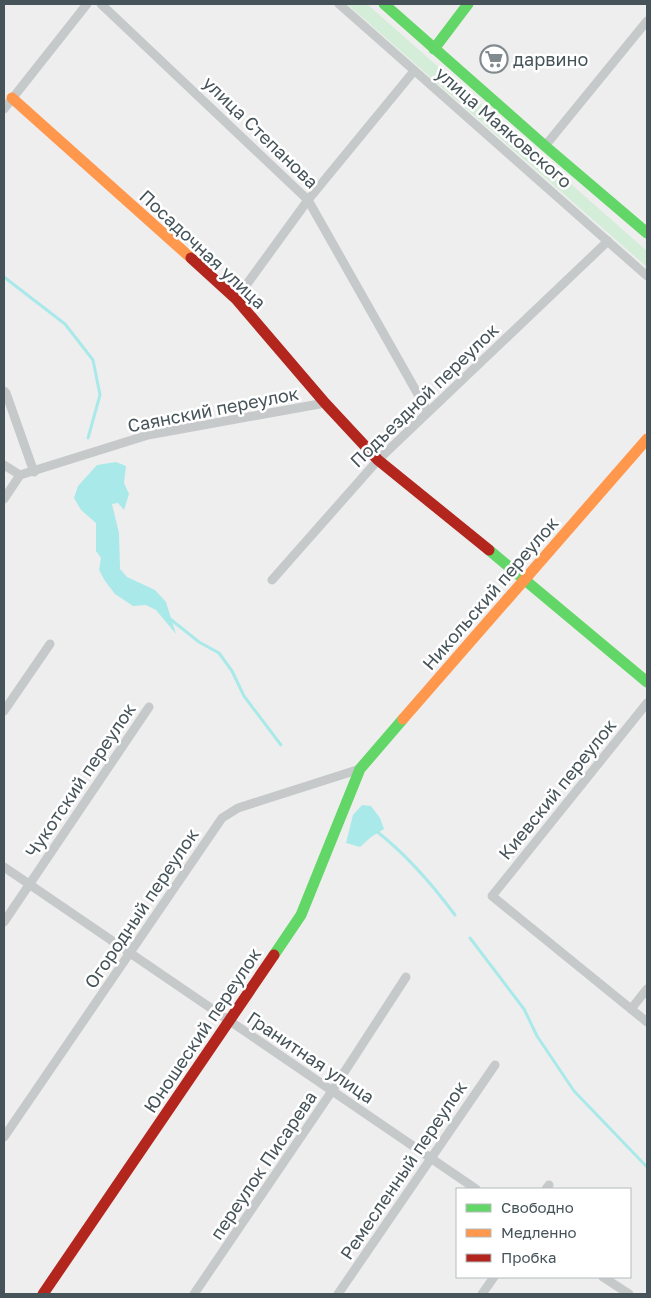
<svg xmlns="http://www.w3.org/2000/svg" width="651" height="1298" font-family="'Golos Text',sans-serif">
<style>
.green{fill:#d4edd8}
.water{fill:#a9e9e9}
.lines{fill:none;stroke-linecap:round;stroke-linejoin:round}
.stream{stroke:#a9e9e9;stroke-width:3}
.street{stroke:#c6c9ca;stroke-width:9}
.fast{stroke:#63d668;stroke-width:11}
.slow{stroke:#ff974d;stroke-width:11}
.jam{stroke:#b3261e;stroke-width:11}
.labels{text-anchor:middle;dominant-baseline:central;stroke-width:5;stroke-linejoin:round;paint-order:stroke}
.poi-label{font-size:18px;fill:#46545a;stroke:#fff;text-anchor:start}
.street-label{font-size:18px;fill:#46545a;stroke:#fff}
</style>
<rect width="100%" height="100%" fill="#efeeee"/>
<polygon class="green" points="347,4 367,4 647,251 647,267"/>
<g class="water">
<polygon points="116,462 126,466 124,483 129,494 124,510 118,503 112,504 119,533 120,569 127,577 155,590 166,602 176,634 156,610 146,605 133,606 115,594 105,581 99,570 101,558 96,551 96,523 81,510 74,498 78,486 97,465"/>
<polygon points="362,805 371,806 380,818 384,829 371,837 360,847 346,843 353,815"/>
</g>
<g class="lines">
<g class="stream">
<polyline points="4,277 65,324 93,360 100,395 88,438"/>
<polyline points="169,618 199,642 219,653 232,671 244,696 281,745"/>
<path d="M 375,830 C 406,854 432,884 455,915"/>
<polyline points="470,938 524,1009 537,1036 574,1091 647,1167"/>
</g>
<g class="street">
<polyline points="101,4 308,200 428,412"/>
<polyline points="339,4 647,276"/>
<polyline points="4,109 87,4"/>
<polyline points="545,146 647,21"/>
<polyline points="236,299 308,200 414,71"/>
<polyline points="4,391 6,393 34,472"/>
<polyline points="4,465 20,475"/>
<polyline points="4,499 20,475 148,435 325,403"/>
<polyline points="272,580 378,460 608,241"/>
<polyline points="647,703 492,896 647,1022"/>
<polyline points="4,711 50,644"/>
<polyline points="4,867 476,1189"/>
<polyline points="4,922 149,707"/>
<polyline points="631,1009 647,989"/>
<polyline points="4,1137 222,818 238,808 360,769"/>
<polyline points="546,1189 549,1185"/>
<polyline points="603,1277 629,1294"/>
<polyline points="194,1294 332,1091 406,977"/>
<polyline points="338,1294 495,1065"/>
<polyline points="482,1294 494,1277"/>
</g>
<g class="fast">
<polyline points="384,4 545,146 647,233"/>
<polyline points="434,49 468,4"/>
<polyline points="489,550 647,682"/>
<polyline points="274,955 301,915 360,769 403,719"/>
</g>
<g class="slow">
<polyline points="12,98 191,258"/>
<polyline points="403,719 647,439"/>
</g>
<g class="jam">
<polyline points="191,258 236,299 325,403 378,460 489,550"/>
<polyline points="43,1294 274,955"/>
</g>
</g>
<defs>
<g id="supermarket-ring" transform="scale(1.4375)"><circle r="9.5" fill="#fff" stroke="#818a8e" stroke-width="1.5"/><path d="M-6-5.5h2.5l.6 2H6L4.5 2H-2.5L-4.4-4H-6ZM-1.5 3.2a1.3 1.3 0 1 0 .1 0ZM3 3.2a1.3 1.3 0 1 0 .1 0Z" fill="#818a8e"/></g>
</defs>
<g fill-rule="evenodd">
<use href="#supermarket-ring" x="494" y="59"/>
</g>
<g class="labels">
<g class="poi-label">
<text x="513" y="59">дарвино</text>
</g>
<g class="street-label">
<text transform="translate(504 127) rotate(41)">улица Маяковского</text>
<text transform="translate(261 132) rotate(44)">улица Степанова</text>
<text transform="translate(203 249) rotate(43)">Посадочная улица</text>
<text transform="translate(424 395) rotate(-44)">Подъездной переулок</text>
<text transform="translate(213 409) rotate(-11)">Саянский переулок</text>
<text transform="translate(490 593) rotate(-49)">Никольский переулок</text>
<text transform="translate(80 780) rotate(-56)">Чукотский переулок</text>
<text transform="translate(557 789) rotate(-51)">Киевский переулок</text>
<text transform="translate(141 908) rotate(-56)">Огородный переулок</text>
<text transform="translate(202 1030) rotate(-56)">Юношеский переулок</text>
<text transform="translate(311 1057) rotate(34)">Гранитная улица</text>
<text transform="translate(263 1165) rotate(-56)">переулок Писарева</text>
<text transform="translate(403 1170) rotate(-56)">Ремесленный переулок</text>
</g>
</g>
<rect width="651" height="1298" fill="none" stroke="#46545a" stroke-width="10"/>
<rect x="456" y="1188" width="175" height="90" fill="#ffffff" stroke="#b5bbbd"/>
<rect x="466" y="1204" width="25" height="8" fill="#63d668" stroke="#b5bbbd"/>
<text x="501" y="1213" font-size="15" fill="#46545a">Свободно</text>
<rect x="466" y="1229" width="25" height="8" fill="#ff974d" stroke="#b5bbbd"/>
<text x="501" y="1238" font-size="15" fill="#46545a">Медленно</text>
<rect x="466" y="1254" width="25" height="8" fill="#b3261e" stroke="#b5bbbd"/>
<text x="501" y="1263" font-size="15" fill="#46545a">Пробка</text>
</svg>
